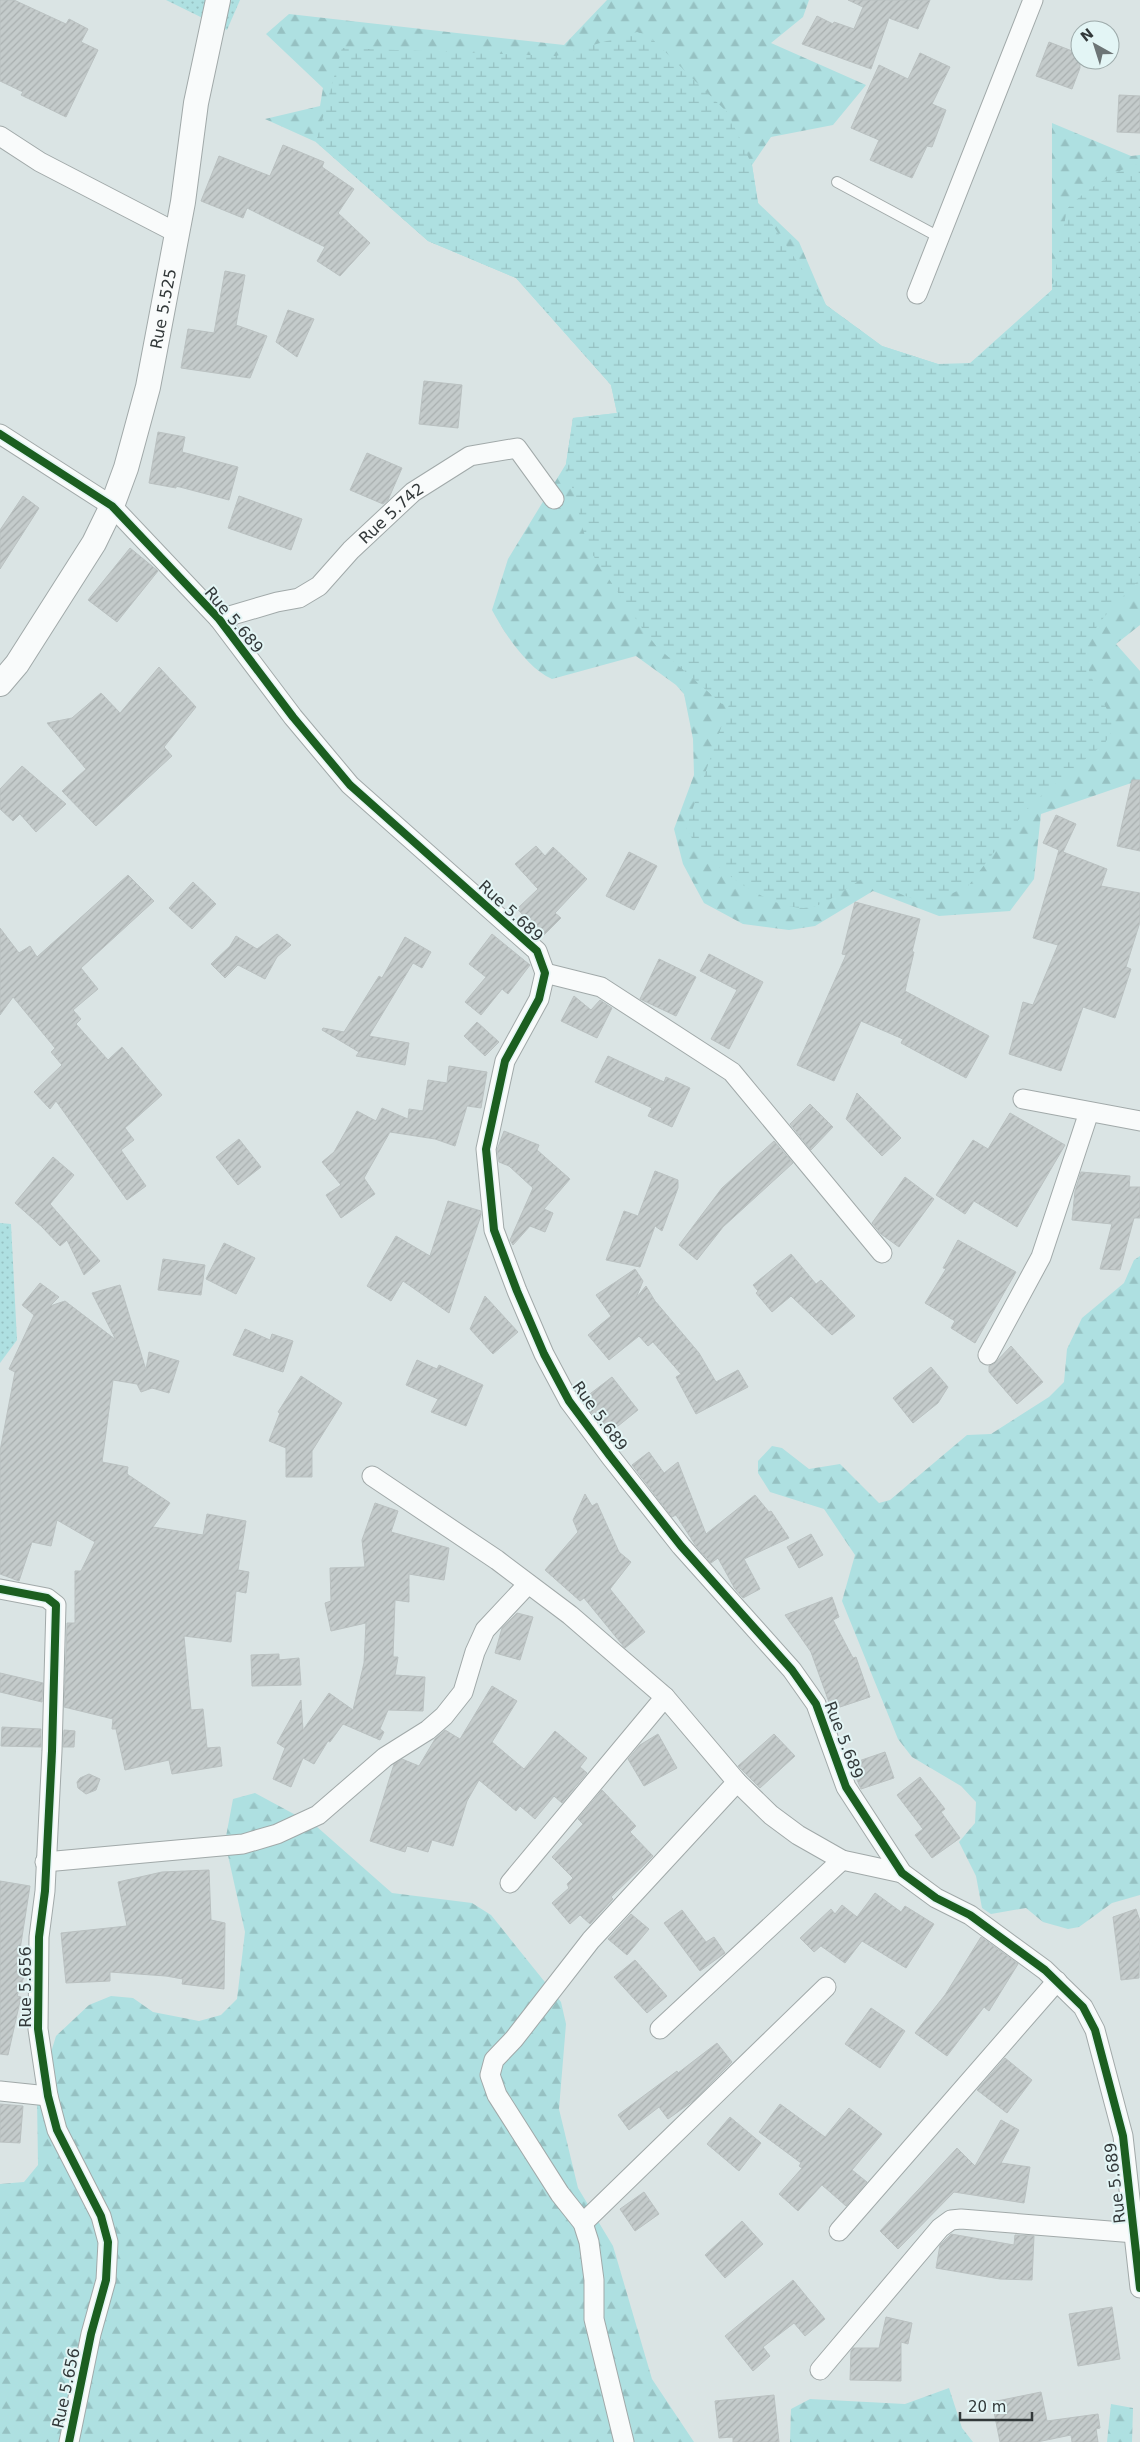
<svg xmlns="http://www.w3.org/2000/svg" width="1140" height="2442" font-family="'DejaVu Sans',sans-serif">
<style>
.grass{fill:url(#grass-dots)}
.forest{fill:url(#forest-firs)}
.wetland{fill:url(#wetland-marsh)}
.building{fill:url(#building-hatch);stroke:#bac1c1}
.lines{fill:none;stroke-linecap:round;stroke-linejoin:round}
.service-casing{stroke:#a1a9a9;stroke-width:12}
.minor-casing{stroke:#a1a9a9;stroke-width:21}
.tertiary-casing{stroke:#a1a9a9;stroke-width:26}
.service{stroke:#f9fbfb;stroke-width:10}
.minor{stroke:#f9fbfb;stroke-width:19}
.tertiary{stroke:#f9fbfb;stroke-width:24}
.cycleway-casing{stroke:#e3f5f5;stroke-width:11}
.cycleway{stroke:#1b5e20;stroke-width:8}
.labels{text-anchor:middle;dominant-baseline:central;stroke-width:4;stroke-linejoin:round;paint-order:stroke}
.street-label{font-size:16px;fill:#33393a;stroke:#e3f5f5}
</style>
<defs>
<pattern id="grass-dots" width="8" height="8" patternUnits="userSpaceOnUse" patternTransform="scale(1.25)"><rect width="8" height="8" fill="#aee0e1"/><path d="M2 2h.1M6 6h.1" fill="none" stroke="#96c1c2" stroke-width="1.8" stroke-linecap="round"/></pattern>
<pattern id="forest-firs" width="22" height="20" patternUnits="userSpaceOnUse" patternTransform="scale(1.25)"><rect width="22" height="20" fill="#aee0e1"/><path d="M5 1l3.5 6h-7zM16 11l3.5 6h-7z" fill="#96c1c2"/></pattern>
<pattern id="wetland-marsh" width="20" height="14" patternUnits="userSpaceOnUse" patternTransform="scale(1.25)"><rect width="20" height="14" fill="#aee0e1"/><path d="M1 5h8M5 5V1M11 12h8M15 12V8" fill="none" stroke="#96c1c2"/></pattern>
<pattern id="building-hatch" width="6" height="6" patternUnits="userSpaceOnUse" patternTransform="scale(1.25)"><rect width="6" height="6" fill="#c4cbcb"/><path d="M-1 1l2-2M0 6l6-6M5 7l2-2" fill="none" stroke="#a9afaf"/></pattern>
</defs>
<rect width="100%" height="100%" fill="#dae4e4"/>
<g class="grass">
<polygon points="166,0 240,0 227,30"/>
<polygon points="0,1223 11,1224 17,1340 0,1363"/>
</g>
<g class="forest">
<path d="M 607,0 L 809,0 L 803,17 L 771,43 L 866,85 L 833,125 L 771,137 L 752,165 L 758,203 L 799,242 L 826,305 L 882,346 L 938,364 L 969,364 L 1052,290 L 1052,123 L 1131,156 L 1140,155 L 1140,625 L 1116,644 L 1140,671 L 1140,780 L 1041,814 L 1034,879 L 1010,911 L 939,916 L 873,891 L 815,926 L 789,930 L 743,924 L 704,903 L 683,864 L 674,829 L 694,775 L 693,739 L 684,694 L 676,685 L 636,656 L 552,679 C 528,669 504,633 492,610 L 508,559 L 566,464 L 573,418 L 617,413 L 611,385 L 516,278 L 428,241 L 316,142 L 265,119 L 320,106 L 323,88 L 266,34 L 289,14 L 564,45 Z"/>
<polygon points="1140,1256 1140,1895 1112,1903 1079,1927 1068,1929 1043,1922 1026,1908 991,1914 982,1908 976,1876 959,1842 975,1823 976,1802 961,1786 912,1757 898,1739 842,1601 855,1555 824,1509 770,1492 758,1473 758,1461 772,1446 782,1448 809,1469 840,1464 879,1503 890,1500 967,1435 991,1434 1049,1397 1064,1382 1067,1349 1082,1318 1124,1283 1134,1260"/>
<polygon points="255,1793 316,1826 392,1893 472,1903 491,1915 561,2002 566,2024 559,2109 578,2188 613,2246 652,2379 694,2442 0,2442 0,2184 24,2182 38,2165 37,2098 56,2036 89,2005 111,1996 133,1998 153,2012 199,2021 221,2015 237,1999 245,1932 225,1842 233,1799"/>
<polygon points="949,2388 962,2428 973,2442 790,2442 791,2409 810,2399 905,2404"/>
<polygon points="1111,2404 1133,2408 1132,2442 1107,2442"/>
</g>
<path class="wetland" d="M 637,32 L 648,35 L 728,113 L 752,165 L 758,203 L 826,305 L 882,346 L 938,364 L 971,363 L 1052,290 L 1067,209 C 1081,193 1119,167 1140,164 L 1140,579 C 1123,598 1081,633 1086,660 C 1088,675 1108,710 1115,726 L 1105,743 L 1030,805 L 969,885 L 929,905 L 862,879 C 848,887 832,900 816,906 C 777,919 702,862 686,828 L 731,699 L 722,704 L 657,647 L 642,628 L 588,548 L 566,464 L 573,418 L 617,413 L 611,385 L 516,278 L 428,241 L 316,142 L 342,48 L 556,56 Z"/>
<g class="building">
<polygon points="0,0 14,0 66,24 69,19 88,29 81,42 98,50 66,117 21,95 23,92 0,81"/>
<polygon points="848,0 930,0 918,29 889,18 871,69 802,44 817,16 833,24 834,22 854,29 863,7"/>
<polygon points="1049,42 1080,54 1080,68 1072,89 1036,76"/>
<polygon points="920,53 950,67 932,104 946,110 932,147 927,146 912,178 870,160 879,140 851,128 879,65 908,79"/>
<polygon points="1119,95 1140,96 1140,133 1117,132"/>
<polygon points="283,145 324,162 322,167 354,189 338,213 370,243 340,276 317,261 325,247 247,208 243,218 201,201 219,156 270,176"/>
<polygon points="225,271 245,275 236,325 267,336 250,378 181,368 188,329 214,333"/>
<polygon points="288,310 314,319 297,357 276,342"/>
<polygon points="424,381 462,385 458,428 419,424"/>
<polygon points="158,432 185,437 182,452 238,467 229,500 176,486 176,488 149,483"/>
<polygon points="367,453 402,468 388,500 383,504 350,490"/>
<polygon points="23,496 39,508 0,569 0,530"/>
<polygon points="239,496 302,519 291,550 228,528"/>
<polygon points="130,548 158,571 117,622 88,600"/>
<polygon points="159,667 196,707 164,747 172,756 96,826 62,791 86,769 47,723 72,718 101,693 120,713"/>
<polygon points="22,766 66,804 36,832 20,814 13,821 0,809 0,789"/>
<polygon points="1132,780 1140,780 1140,851 1117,846"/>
<polygon points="1056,815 1076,824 1063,852 1107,869 1101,886 1140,893 1140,922 1126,967 1131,969 1115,1018 1083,1007 1061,1071 1009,1054 1023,1002 1033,1005 1058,945 1033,938 1059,850 1043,843"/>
<polygon points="536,846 545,856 553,847 587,879 555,913 561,918 544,935 517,909 538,889 515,864"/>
<polygon points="629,852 657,866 634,910 606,896"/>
<polygon points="128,875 154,901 81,968 98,989 73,1010 81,1019 76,1024 108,1060 122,1047 162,1095 125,1128 134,1140 121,1150 146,1186 127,1200 56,1101 50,1109 34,1092 62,1065 51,1052 55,1048 13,997 0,1015 0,928 19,953 30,946 37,957"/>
<polygon points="193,882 216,904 192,929 169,908"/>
<polygon points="855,902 920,919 912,952 914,952 905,991 989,1036 966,1078 901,1043 903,1039 861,1021 834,1081 797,1065 846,955 842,954"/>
<polygon points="277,934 291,945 277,957 265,979 238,965 225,978 211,964 230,946 236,936 257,949"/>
<polygon points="492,934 530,965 508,994 502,989 481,1015 465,1002 486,977 469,964"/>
<polygon points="405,937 431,952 422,968 413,963 369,1036 409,1043 405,1065 356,1056 359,1052 322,1030 323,1028 344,1032 379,976 382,978"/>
<polygon points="709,954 763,982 729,1049 711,1039 737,990 700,971"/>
<polygon points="659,959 696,977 676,1016 640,999"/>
<polygon points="574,996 591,1010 600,1000 612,1008 597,1038 561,1021"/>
<polygon points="477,1022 499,1042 485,1056 464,1036"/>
<polygon points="608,1056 664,1082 666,1077 690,1088 672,1127 648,1116 652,1108 595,1082"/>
<polygon points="449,1066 487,1072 481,1108 467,1106 455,1146 435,1139 390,1132 364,1178 375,1194 341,1218 326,1195 341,1185 322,1162 334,1152 357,1111 376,1121 382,1108 408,1119 409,1109 423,1111 428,1080 447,1083"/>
<polygon points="857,1093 901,1138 882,1156 846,1119"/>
<polygon points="810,1104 833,1127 811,1150 790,1124"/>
<polygon points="1010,1113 1065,1145 1017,1227 974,1201 965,1214 936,1195 973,1140 988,1149"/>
<polygon points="504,1131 539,1145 537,1150 570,1179 544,1209 553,1213 545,1232 530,1226 513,1245 510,1240 533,1188 509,1166 499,1162 497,1150"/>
<polygon points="239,1139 261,1167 238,1185 216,1157"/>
<polygon points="774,1141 793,1163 723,1227 697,1260 679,1245 722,1188"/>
<polygon points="53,1157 74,1175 50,1204 100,1261 84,1275 67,1240 60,1246 42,1227 15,1203"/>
<polygon points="655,1171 678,1180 678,1188 662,1231 655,1226 640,1267 606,1260 624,1211 638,1216"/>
<polygon points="1081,1172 1130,1176 1129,1187 1140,1187 1140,1218 1134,1218 1120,1270 1100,1269 1112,1224 1072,1220 1075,1191"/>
<polygon points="905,1177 934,1199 899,1247 881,1234 872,1223"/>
<polygon points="448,1201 481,1211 481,1215 449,1313 403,1281 391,1301 367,1286 396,1236 430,1256"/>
<polygon points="958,1240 1016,1272 975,1343 951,1328 955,1321 925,1303 946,1269 943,1268"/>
<polygon points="224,1243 255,1258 236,1294 206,1279"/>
<polygon points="791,1254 816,1284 821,1280 855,1316 832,1335 791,1296 772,1312 756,1293 758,1291 753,1285"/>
<polygon points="163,1259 205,1265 201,1295 158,1290"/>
<polygon points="635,1269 643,1281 636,1298 646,1286 655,1301 699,1353 716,1382 738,1370 748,1387 696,1414 676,1377 681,1374 653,1342 648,1346 639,1336 609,1360 588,1335 611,1316 596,1295"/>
<polygon points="40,1283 59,1297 50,1306 65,1301 116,1340 92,1293 120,1285 146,1370 149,1352 179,1361 169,1393 152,1388 141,1392 137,1384 113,1380 102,1462 128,1467 127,1474 170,1503 153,1527 203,1535 207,1514 246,1521 238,1570 249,1572 246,1593 236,1591 231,1642 184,1636 191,1710 203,1709 207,1748 220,1747 222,1766 172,1774 169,1760 125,1770 116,1729 112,1729 113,1719 64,1707 67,1623 75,1623 75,1571 81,1571 95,1542 57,1520 51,1546 32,1542 19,1581 0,1574 0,1451 15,1372 9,1369 34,1315 22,1305"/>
<polygon points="485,1296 518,1332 493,1354 470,1329"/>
<polygon points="245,1329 270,1340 272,1334 293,1341 283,1372 233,1355"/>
<polygon points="1011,1346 1043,1382 1017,1404 989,1372 989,1366 994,1364"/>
<polygon points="417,1360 437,1369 439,1365 483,1385 466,1426 431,1412 438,1399 406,1385"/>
<polygon points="931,1367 948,1387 938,1403 913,1423 893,1398"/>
<polygon points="301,1376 342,1403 312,1451 312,1477 286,1477 286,1448 269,1441 280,1413 278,1412"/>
<polygon points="612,1377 638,1410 608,1434 582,1400"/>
<polygon points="649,1452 664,1473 678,1462 706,1534 755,1495 769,1512 771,1511 789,1538 744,1559 760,1589 743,1598 735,1589 718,1558 711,1563 696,1546 676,1515 672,1517 632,1465"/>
<polygon points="585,1494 592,1506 597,1503 619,1552 631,1562 610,1589 645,1632 625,1648 584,1598 580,1601 545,1570 578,1532 573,1520"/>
<polygon points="375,1503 398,1511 391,1532 449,1548 444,1580 409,1574 409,1602 395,1600 393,1657 398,1657 395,1675 425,1677 423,1711 388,1710 380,1729 384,1732 380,1740 343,1724 330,1742 328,1741 314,1764 303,1758 291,1787 273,1779 285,1748 277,1743 301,1700 303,1730 329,1693 353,1710 364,1663 366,1623 331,1631 325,1603 331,1601 330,1568 365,1567 362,1540"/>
<polygon points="811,1534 823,1555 799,1568 787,1547"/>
<polygon points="832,1597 839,1617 833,1620 853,1658 856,1657 870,1697 840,1707 838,1701 830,1705 811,1652 785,1615"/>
<polygon points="517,1613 533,1617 520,1660 495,1653 502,1628"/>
<polygon points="279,1654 279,1660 299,1658 301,1685 252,1686 251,1655"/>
<polygon points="0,1673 43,1683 42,1702 0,1692"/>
<polygon points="492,1686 517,1701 492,1742 524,1769 555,1731 587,1758 580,1767 587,1773 562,1803 554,1796 535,1819 520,1806 516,1811 479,1780 467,1801 453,1846 432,1840 428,1852 407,1846 405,1852 370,1841 394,1764 402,1759 419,1766 435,1739 445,1730 460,1739"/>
<polygon points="2,1727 41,1729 41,1747 1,1746"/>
<polygon points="64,1730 75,1731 74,1747 63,1747"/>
<polygon points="658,1734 677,1768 644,1786 628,1759 640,1745"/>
<polygon points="774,1734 795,1756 760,1788 738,1766"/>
<polygon points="885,1752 894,1778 861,1789 850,1764"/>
<polygon points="89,1774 100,1779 96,1790 86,1794 78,1788 77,1782 80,1778"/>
<polygon points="920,1777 945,1809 941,1812 960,1838 932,1858 915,1835 923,1829 897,1795"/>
<polygon points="602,1790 636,1826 630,1832 653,1856 611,1897 613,1899 590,1924 580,1915 570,1924 552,1903 569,1888 567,1884 573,1878 552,1857 583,1824 578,1819"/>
<polygon points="209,1870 211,1920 225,1923 224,1989 182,1984 183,1979 166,1976 110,1972 110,1981 66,1983 61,1933 127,1926 118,1882 162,1872"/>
<polygon points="0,1881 30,1886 19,1956 22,1957 18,1969 26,1971 17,1996 21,1997 8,2055 0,2054"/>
<polygon points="875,1893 901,1912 905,1906 934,1924 906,1968 862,1941 845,1963 821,1946 814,1952 800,1938 831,1909 835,1914 842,1905 857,1917"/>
<polygon points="1136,1909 1140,1921 1139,1978 1121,1980 1113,1917"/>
<polygon points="682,1910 706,1942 714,1937 725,1953 700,1971 664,1923"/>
<polygon points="631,1914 649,1929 627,1955 608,1939"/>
<polygon points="981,1937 1018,1964 989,2011 984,2007 947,2056 915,2033 945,1995"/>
<polygon points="635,1960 667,1996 647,2013 614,1977"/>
<polygon points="871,2008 905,2031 880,2068 845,2044"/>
<polygon points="717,2043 732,2062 693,2101 668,2119 659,2107 629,2130 618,2115 677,2071 678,2073"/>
<polygon points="1005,2058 1032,2080 1007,2113 977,2090"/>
<polygon points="0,2104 23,2106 20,2143 0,2142"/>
<polygon points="780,2104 825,2137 849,2108 882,2134 852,2170 867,2182 846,2206 822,2185 798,2211 779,2194 802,2168 799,2166 801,2163 759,2132"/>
<polygon points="730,2117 761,2143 739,2171 707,2144"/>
<polygon points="1001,2120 1019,2130 1001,2163 1030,2167 1024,2203 954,2192 898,2249 880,2231 957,2148 975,2166"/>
<polygon points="644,2192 659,2214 635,2231 620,2209"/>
<polygon points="742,2221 763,2244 725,2278 705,2255"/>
<polygon points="951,2234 1014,2245 1015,2235 1034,2236 1032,2280 1000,2279 936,2268 940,2245"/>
<polygon points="793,2280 825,2319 805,2336 794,2323 763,2347 770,2356 753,2371 725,2336"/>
<polygon points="1112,2307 1120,2359 1078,2366 1069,2314"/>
<polygon points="886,2317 912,2323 908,2344 901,2342 901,2381 850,2380 851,2351 853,2348 879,2348"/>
<polygon points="1041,2392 1047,2421 1098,2414 1100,2428 1096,2429 1098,2442 1072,2442 1071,2435 1037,2442 1000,2442 992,2402"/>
<polygon points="774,2395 779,2442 733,2442 733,2437 719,2438 715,2401"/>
</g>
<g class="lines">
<g class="service-casing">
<polyline id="service" points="837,182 939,237"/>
</g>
<g class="minor-casing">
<g id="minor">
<polyline points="0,136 40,162 177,233"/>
<polyline points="917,294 1033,0"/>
<polyline points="0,434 112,506 219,619 293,717 350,785 537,951 545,973 539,999 505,1061 486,1149 494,1230 517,1291 544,1354 569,1401 610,1456 681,1546 792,1670 816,1704 846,1787 902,1873 936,1898 970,1915 1045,1970 1083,2007 1095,2030 1123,2136 1140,2288"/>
<path id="s1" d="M 219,619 L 277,602 L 299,598 L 319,586 L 351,550 L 413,492 L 470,456 L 517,448 L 554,499"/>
<polyline points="545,973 601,987 732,1072 882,1253"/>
<polyline points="1023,1099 1140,1121"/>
<polyline points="988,1355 1041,1257 1089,1112"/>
<polyline points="372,1476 497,1560 570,1615 665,1697 737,1782 771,1815 798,1835 842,1860 902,1873"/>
<polyline points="0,1589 47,1598 56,1605 52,1751 45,1891 39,1937 38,2029 48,2096 57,2130 101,2216 108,2242 106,2280 91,2334 69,2442"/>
<polyline points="45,1862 243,1844 277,1834 318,1815 385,1757 428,1730 444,1716 463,1692 475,1652 485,1630 528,1584"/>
<polyline points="510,1883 665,1697"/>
<polyline points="660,2029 842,1860"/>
<polyline points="0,2091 48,2096"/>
<polyline points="583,2223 826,1987"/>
<polyline points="839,2231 1057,1981"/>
<polyline points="820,2370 940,2228 951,2220 961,2219 1135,2233"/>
<polyline points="624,2442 594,2319 594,2280 589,2242 583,2223 560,2194 497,2095 490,2075 494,2060 514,2039 591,1940 737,1782"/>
</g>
</g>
<g class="tertiary-casing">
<g id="tertiary">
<path id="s2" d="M 0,684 L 17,664 L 94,543 L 112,506 L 126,468 L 148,387 L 183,202 L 196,103 L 218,0"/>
</g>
</g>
<use href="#service" class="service"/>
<use href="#minor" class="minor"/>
<use href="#tertiary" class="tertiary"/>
<g class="cycleway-casing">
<g id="cycleway">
<polyline points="0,434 112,506 219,619 293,717 350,785 537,951 545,973 539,999 505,1061 486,1149 494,1230 517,1291 544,1354 569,1401 610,1456 681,1546 792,1670 816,1704 846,1787 902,1873 936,1898 970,1915 1045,1970 1083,2007 1095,2030 1123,2136 1140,2288"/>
<polyline points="0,1589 47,1598 56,1605 52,1751 45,1891 39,1937 38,2029 48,2096 57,2130 101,2216 108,2242 106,2280 91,2334 69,2442"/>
</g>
</g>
<use href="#cycleway" class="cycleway"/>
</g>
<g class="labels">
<g class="street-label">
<text stroke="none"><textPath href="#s2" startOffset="415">Rue 5.525</textPath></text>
<text stroke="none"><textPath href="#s1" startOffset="209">Rue 5.742</textPath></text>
<text transform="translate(234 620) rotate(50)">Rue 5.689</text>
<text transform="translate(511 911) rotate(43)">Rue 5.689</text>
<text transform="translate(600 1416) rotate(54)">Rue 5.689</text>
<text transform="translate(844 1740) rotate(69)">Rue 5.689</text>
<text transform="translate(25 1987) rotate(-90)">Rue 5.656</text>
<text transform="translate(1115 2183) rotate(-97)">Rue 5.689</text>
<text transform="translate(66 2388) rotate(-78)">Rue 5.656</text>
</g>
</g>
<g transform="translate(1095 45) rotate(321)"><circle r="24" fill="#e3f5f5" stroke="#9daaaa"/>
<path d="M0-4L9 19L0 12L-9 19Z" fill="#6d7576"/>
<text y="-8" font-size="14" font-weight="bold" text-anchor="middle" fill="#33393a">N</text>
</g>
<path d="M960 2412v8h72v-8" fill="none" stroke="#33393a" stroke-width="2.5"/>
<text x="968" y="2412" font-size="15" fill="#33393a" stroke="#e3f5f5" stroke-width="4" paint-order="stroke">20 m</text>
</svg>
